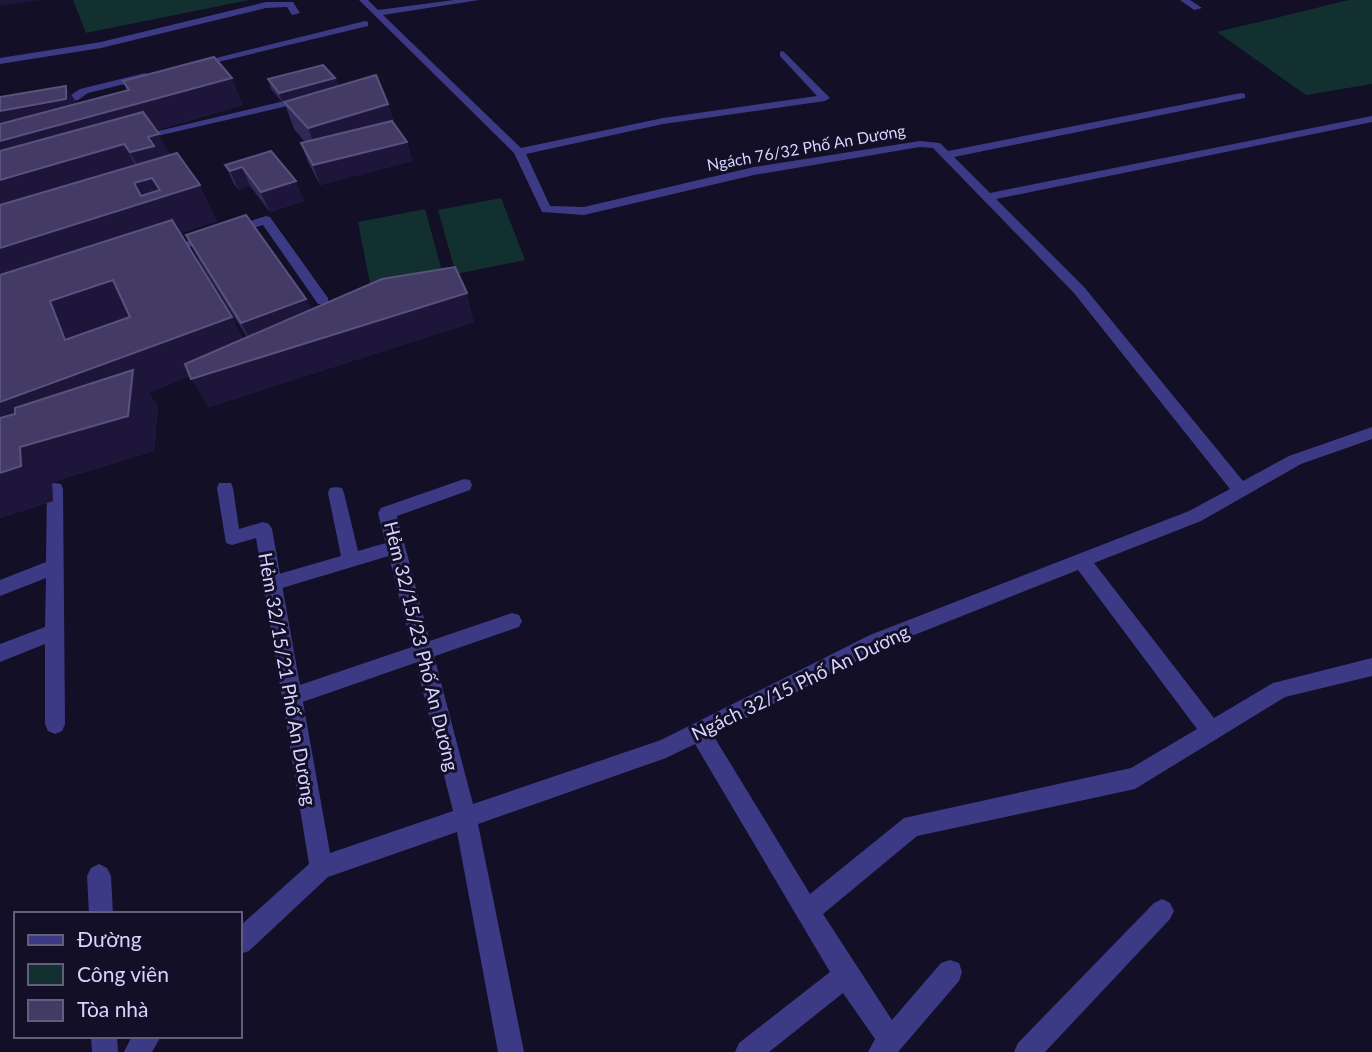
<svg xmlns="http://www.w3.org/2000/svg" width="1372" height="1052" font-family="Lato,sans-serif">
<style>
.green{fill:#12302f}
.lines{fill:none;stroke-linecap:round;stroke-linejoin:round}
.lane{fill:#3d3a85;fill-rule:evenodd}
.street{fill:#3d3a85;fill-rule:evenodd}
.wall{fill:#312854}
.shaded-wall{fill:#1d163a}
.building{fill:#433a66;stroke:#5a527e;stroke-width:2;fill-rule:evenodd}
.labels{text-anchor:middle;dominant-baseline:central;stroke-width:6;stroke-linejoin:round;paint-order:stroke}
.far-street-label{font-size:16px;fill:#d9d4ff;stroke:#130f26}
.street-label{font-size:19px;fill:#d9d4ff;stroke:#130f26}
</style>
<rect width="100%" height="100%" fill="#130f26"/>
<g class="green">
<polygon points="73,0 249,0 86,33"/>
<polygon points="1349,0 1372,0 1372,84 1306,95 1217,32"/>
<polygon points="501,198 525,260 456,274 438,210"/>
<polygon points="425,209 443,275 371,289 358,222"/>
</g>
<g class="lines">
<g class="lane">
<polygon points="266,2 293,2 300,13 292,15 287,7 266,8 101,48 0,64 0,58 101,42"/>
<polygon points="305,96 310,99 309,101 135,141 129,138"/>
<polygon points="266,216 270,217 328,298 328,304 318,304 263,225 163,255 156,251"/>
<polygon points="336,487 342,488 344,493 358,551 396,540 402,542 405,547 402,552 272,591 265,588 263,583 265,578 341,556 328,493 330,488"/>
<polygon points="512,613 519,615 522,621 519,627 291,706 284,704 281,697 284,690 291,688"/>
<polygon points="99,864 107,868 111,876 113,914 89,914 87,876 91,868"/>
<polygon points="1162,899 1170,903 1174,911 1170,919 1045,1052 1014,1052 1018,1043 1154,903"/>
<polygon points="91,1036 117,1036 118,1052 92,1052"/>
</g>
<g class="street">
<path d="M 359,0 L 368,0 L 378,10 L 454,0 L 479,0 L 383,15 L 521,148 L 663,118 L 817,96 L 780,56 L 780,52 L 783,51 L 830,98 L 825,101 L 663,124 L 526,154 L 550,206 L 584,207 L 754,167 L 920,141 L 940,143 L 948,151 L 1241,93 L 1245,94 L 1245,98 L 954,157 L 990,193 L 1372,116 L 1372,122 L 996,199 L 1084,287 L 1243,481 L 1289,456 L 1372,427 L 1372,439 L 1301,464 L 1201,521 L 1094,563 L 1214,718 L 1273,683 L 1372,658 L 1372,676 L 1285,697 L 1135,789 L 917,836 L 823,914 L 892,1020 L 941,963 L 950,960 L 959,963 L 962,972 L 959,981 L 898,1052 L 868,1052 L 875,1039 L 843,993 L 769,1052 L 735,1052 L 739,1043 L 830,972 L 695,744 L 666,758 L 478,824 L 524,1052 L 498,1052 L 457,832 L 328,877 L 249,951 L 240,954 L 240,926 L 309,864 L 256,538 L 232,545 L 226,543 L 217,488 L 219,483 L 231,483 L 233,488 L 239,529 L 263,522 L 269,524 L 272,529 L 330,853 L 453,811 L 378,513 L 381,508 L 464,479 L 470,480 L 472,485 L 470,490 L 397,516 L 473,804 L 661,740 L 870,635 L 1189,511 L 1230,489 L 1074,293 L 933,148 L 920,147 L 754,175 L 584,215 L 542,212 L 514,153 ZM 1078,570 L 1197,729 L 1131,768 L 904,818 L 810,894 L 713,735 L 884,647 Z"/>
<polygon points="1180,0 1190,0 1202,8 1194,10"/>
<polygon points="365,21 368,22 368,26 193,68 188,65"/>
<polygon points="145,73 150,76 149,78 88,93 78,100 51,105 46,102 71,95 80,89"/>
<polygon points="55,483 61,484 63,489 65,724 62,731 55,734 48,731 45,724 45,644 0,662 0,644 45,627 46,578 0,596 0,580 46,562 47,489 49,484"/>
<polygon points="132,1036 161,1036 152,1052 124,1052"/>
</g>
</g>
<g class="wall">
<polygon points="335,78 338,86 388,104 394,123 407,142 412,161 320,185 308,162 301,143 305,142 294,129 284,102 283,103 271,89 268,79"/>
<polygon points="123,81 243,105 156,130 170,155 217,221 180,233 243,339 247,337 201,264 186,235 306,299 311,310 474,322 209,407 190,376 148,393 158,406 154,451 52,482 53,501 0,518 66,86 76,104 127,91"/>
<polygon points="271,151 304,201 270,212 250,186 239,190 234,184 225,165"/>
</g>
<g class="shaded-wall">
<polygon points="0,0 41,0 0,6"/>
<polygon points="232,78 243,105 0,174 0,141"/>
<polygon points="335,78 338,88 283,103 279,93"/>
<polygon points="66,86 77,104 0,132 0,111"/>
<polygon points="388,104 396,131 318,155 308,128"/>
<polygon points="159,134 173,162 152,178 162,197 200,185 217,221 0,293 0,248 134,183 145,180 130,152 148,137"/>
<polygon points="407,142 412,161 320,185 313,165"/>
<polygon points="124,144 139,172 0,214 0,180"/>
<polygon points="242,167 250,186 239,190 230,171"/>
<polygon points="296,181 304,201 270,212 261,192"/>
<polygon points="113,280 232,317 251,353 148,393 158,406 154,451 52,482 53,501 0,518 0,402 50,301"/>
<polygon points="467,293 474,322 209,407 191,379"/>
<polygon points="306,299 318,327 256,351 241,323"/>
</g>
<g class="building">
<polygon points="214,57 232,78 0,141 0,124 129,90 123,81"/>
<polygon points="323,65 335,78 279,93 268,79"/>
<polygon points="376,75 388,104 308,128 284,102"/>
<polygon points="66,86 66,99 0,111 0,97"/>
<polygon points="143,112 159,134 148,137 154,146 130,152 124,144 0,180 0,151"/>
<polygon points="392,121 407,142 313,165 301,143"/>
<polygon points="271,151 296,181 261,192 242,167 230,171 225,165"/>
<path d="M 177,153 L 200,185 L 0,248 L 0,205 ZM 152,178 L 160,190 L 141,196 L 134,183 Z"/>
<polygon points="246,215 306,299 241,323 186,235"/>
<path d="M 172,220 L 232,317 L 0,402 L 0,275 ZM 113,280 L 130,317 L 65,340 L 50,301 Z"/>
<polygon points="455,267 467,293 191,379 185,364 382,279"/>
<polygon points="133,370 128,416 20,447 21,466 0,473 0,418 15,414 15,408"/>
</g>
<g class="labels">
<g class="far-street-label">
<text transform="translate(806 147) rotate(-10)">Ngách 76/32 Phố An Dương</text>
</g>
<g class="street-label">
<text transform="translate(422 646) rotate(76)">Hẻm 32/15/23 Phố An Dương</text>
<text transform="translate(288 679) rotate(80)">Hẻm 32/15/21 Phố An Dương</text>
<text transform="translate(800 682) rotate(-26)">Ngách 32/15 Phố An Dương</text>
</g>
</g>
<rect x="14" y="912" width="228" height="126" fill="#130f26" stroke="#625e7d" stroke-width="2"/>
<rect x="28" y="935" width="35" height="10" fill="#3d3a85" stroke="#625e7d" stroke-width="2"/>
<text x="77" y="947" font-size="21" fill="#d9d4ff">Đường</text>
<rect x="28" y="964" width="35" height="21" fill="#12302f" stroke="#625e7d" stroke-width="2"/>
<text x="77" y="982" font-size="21" fill="#d9d4ff">Công viên</text>
<rect x="28" y="1000" width="35" height="21" fill="#433a66" stroke="#625e7d" stroke-width="2"/>
<text x="77" y="1017" font-size="21" fill="#d9d4ff">Tòa nhà</text>
</svg>
